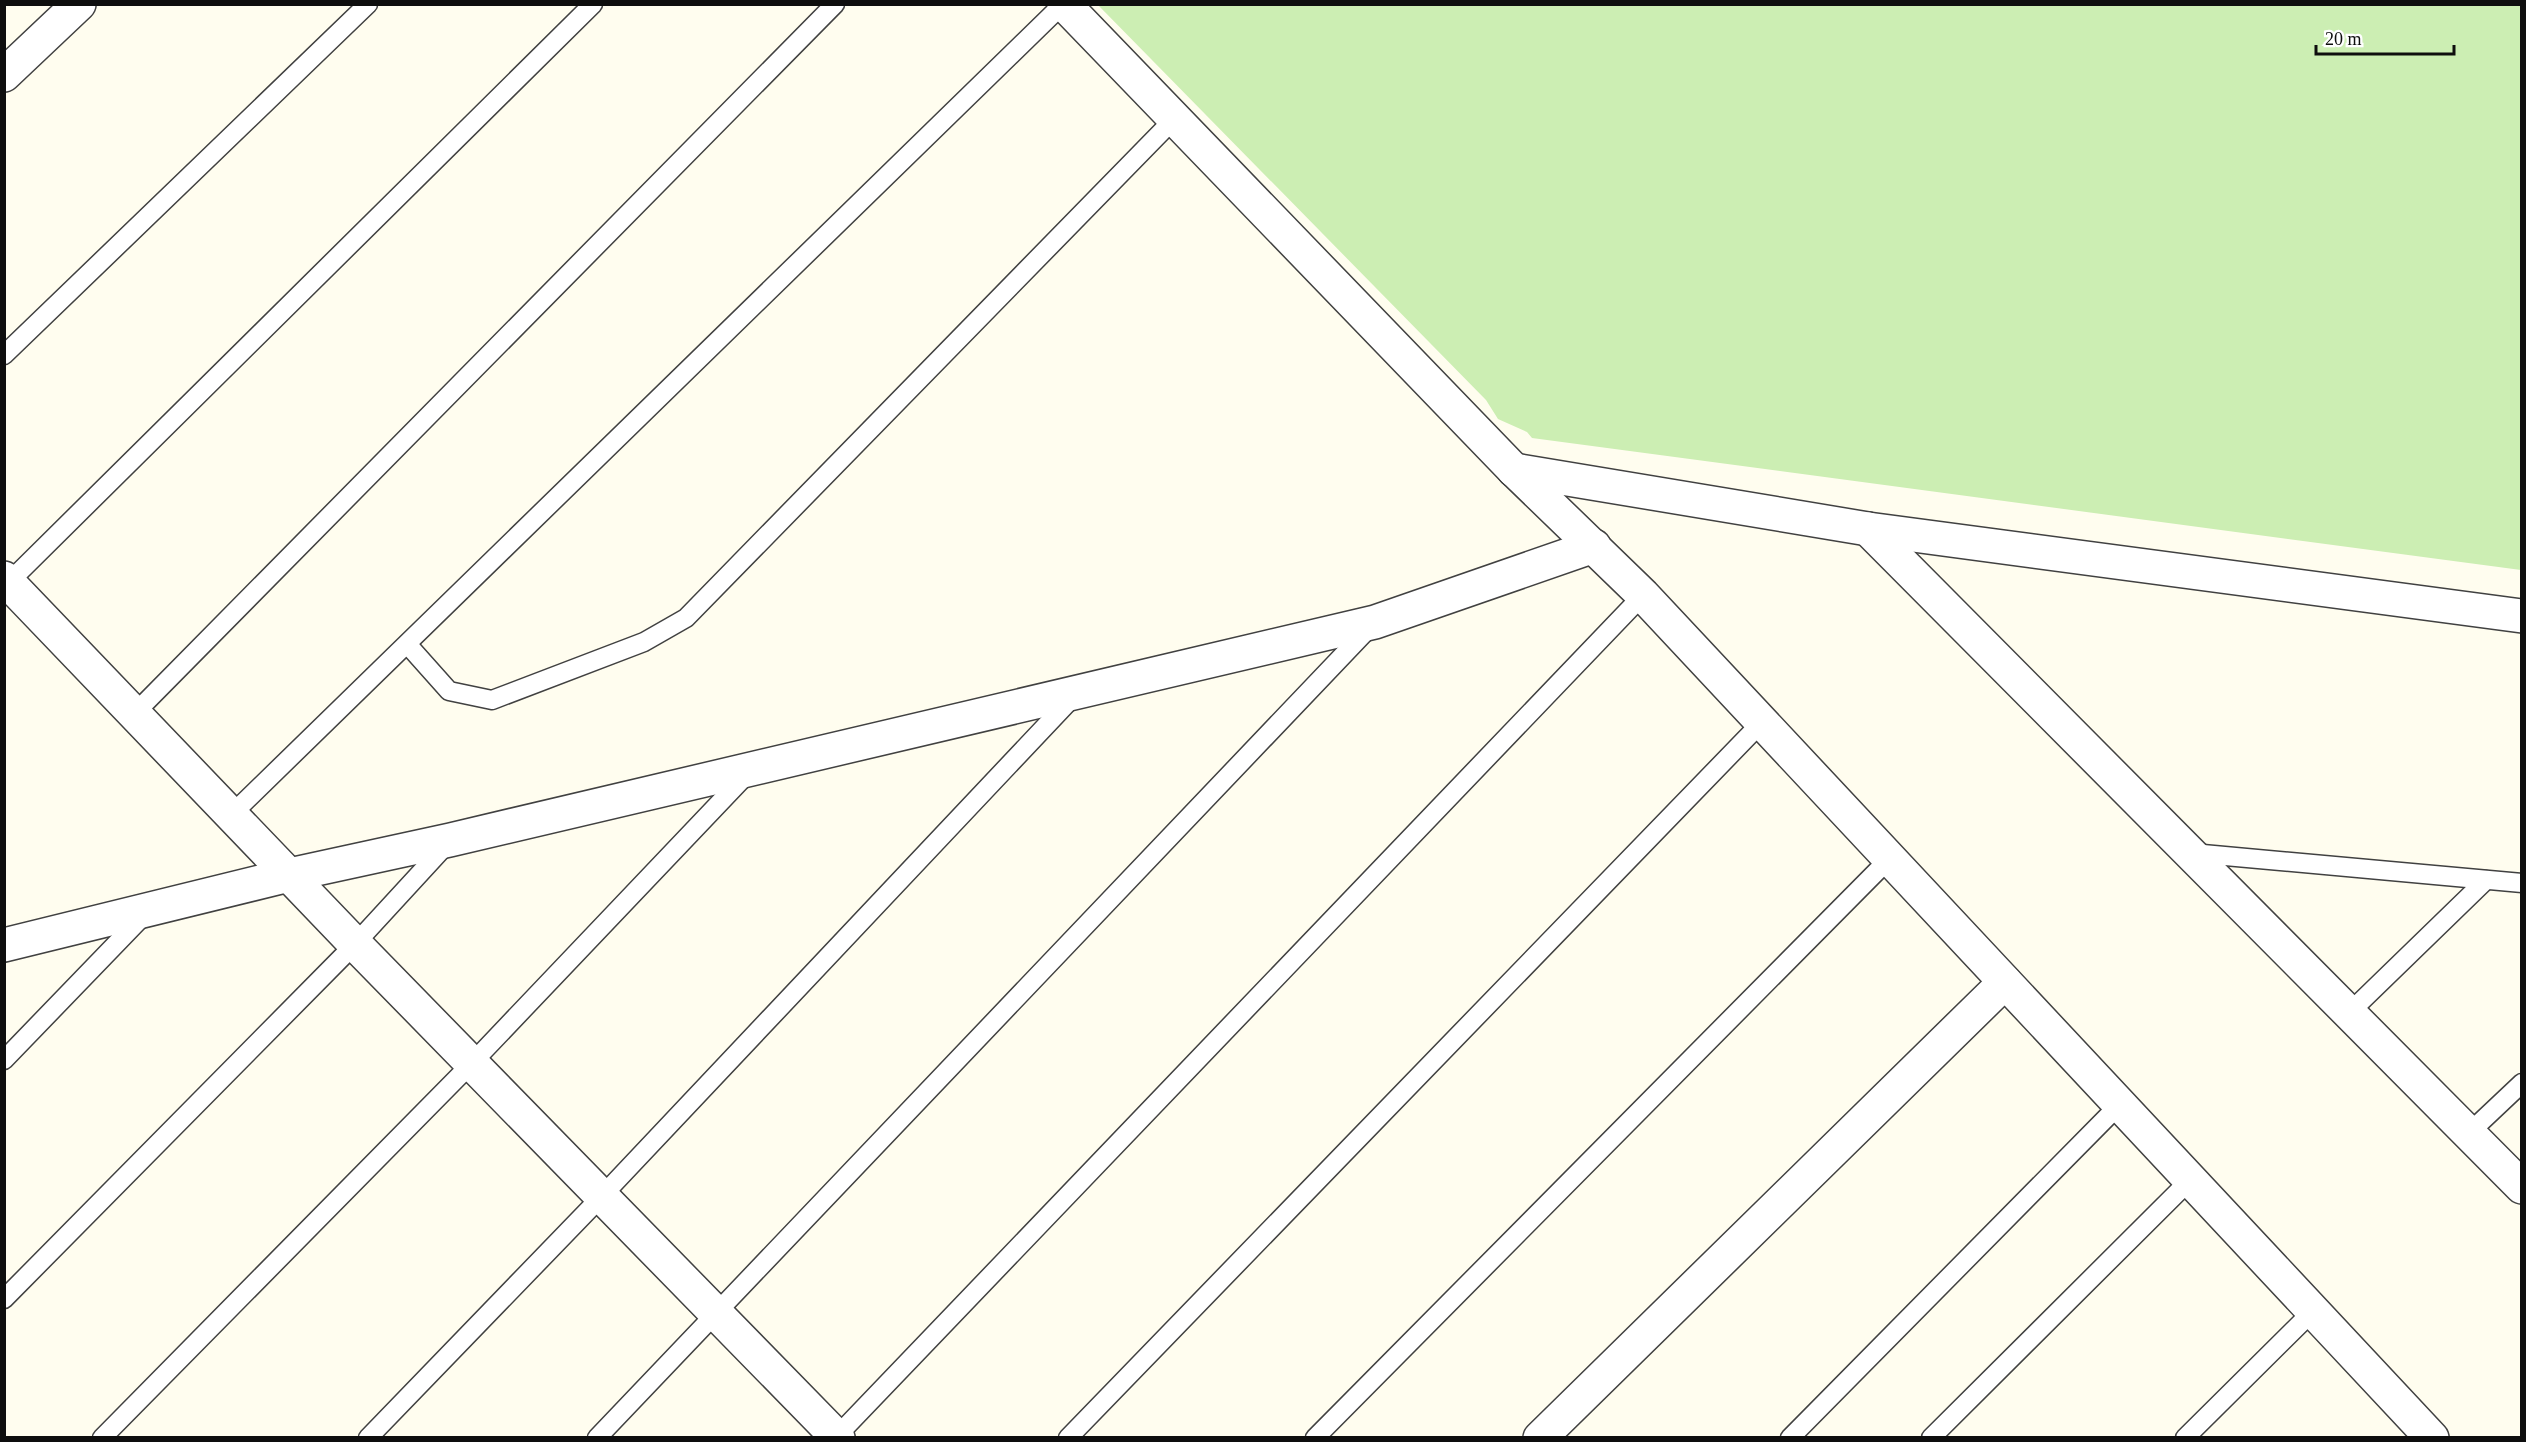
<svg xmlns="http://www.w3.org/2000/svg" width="2526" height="1442" font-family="Georgia,serif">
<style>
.green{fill:#cceeb3}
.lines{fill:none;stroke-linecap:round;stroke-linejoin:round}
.service-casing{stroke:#414141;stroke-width:21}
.minor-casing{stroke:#414141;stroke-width:36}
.tertiary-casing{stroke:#414141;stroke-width:36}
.service{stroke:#fff;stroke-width:18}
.minor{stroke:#fff;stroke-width:33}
.tertiary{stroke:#fff;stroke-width:33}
</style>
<rect width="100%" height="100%" fill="#fffdef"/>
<polygon class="green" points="1098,5 2521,5 2521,570 1532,438 1527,432 1498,419 1486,400"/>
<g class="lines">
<g class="service-casing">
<g id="service">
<polyline points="4,355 368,4"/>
<polyline points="4,587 593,4"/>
<polyline points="408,645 449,691 492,700 644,642 686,618 1175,118"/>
<polyline points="134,714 835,4"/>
<polyline points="231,815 1063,4"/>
<polyline points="2192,853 2522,883"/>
<polyline points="2349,1013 2486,880"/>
<polyline points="4,1060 145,914"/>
<polyline points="2469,1133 2522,1083"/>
<polyline points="4,1299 355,944 447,844"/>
<polyline points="102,1438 472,1063 748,773"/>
<polyline points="368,1438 602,1196 1074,696"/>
<polyline points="597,1438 1370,627"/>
<polyline points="835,1438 1643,595"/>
<polyline points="1068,1438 1762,722"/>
<polyline points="1315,1438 1890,858"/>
<polyline points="1790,1438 2120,1104"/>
<polyline points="1931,1438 2191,1179"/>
<polyline points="2185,1438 2314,1310"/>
</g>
</g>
<g class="minor-casing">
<g id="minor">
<polyline points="1064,4 1514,470"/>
<polyline points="4,75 79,4"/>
<polyline points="1868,529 2522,1187"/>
<polyline points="4,578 355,944 838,1438"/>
<polyline points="4,945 289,875 450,840 1375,622 1594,546"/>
<polyline points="1540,1438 2005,982"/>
</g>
</g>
<g class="tertiary-casing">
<g id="tertiary">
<polyline points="1514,470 1643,595 2432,1438"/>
<polyline points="1514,470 1868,529 2522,616"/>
</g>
</g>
<use href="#service" class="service"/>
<use href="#minor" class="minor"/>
<use href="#tertiary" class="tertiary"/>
</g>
<rect width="2526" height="1442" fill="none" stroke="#0e0e0e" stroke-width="12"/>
<path d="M2316 45v9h138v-9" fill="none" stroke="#0e0e0e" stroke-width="3"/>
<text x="2325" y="45" font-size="18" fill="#0e0e0e" stroke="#ffffff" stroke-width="4.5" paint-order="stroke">20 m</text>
</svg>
